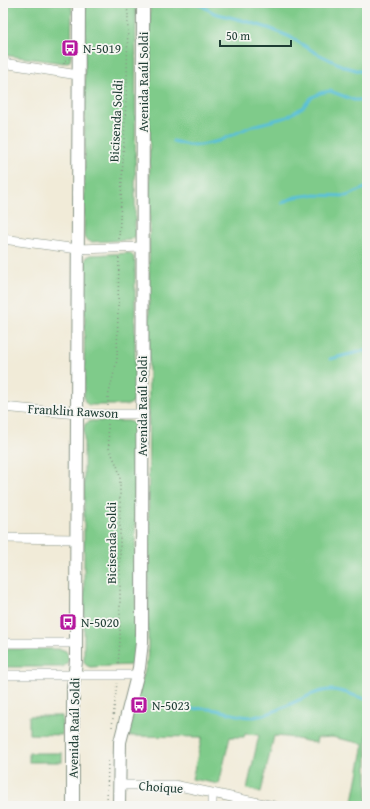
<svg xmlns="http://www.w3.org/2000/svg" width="370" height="809" font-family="'Gentium Book Plus',serif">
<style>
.green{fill:#7fcb8a;stroke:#4f845f}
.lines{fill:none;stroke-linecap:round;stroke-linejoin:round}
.stream{stroke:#5ac0d8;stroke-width:3}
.minor-casing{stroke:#889486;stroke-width:10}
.major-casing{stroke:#889486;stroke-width:14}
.path{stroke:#889486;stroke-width:1.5;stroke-dasharray:1 3;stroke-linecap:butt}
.minor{stroke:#fff;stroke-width:9}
.major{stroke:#fff;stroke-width:12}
.labels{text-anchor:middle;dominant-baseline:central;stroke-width:3.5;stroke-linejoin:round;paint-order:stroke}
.poi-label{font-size:13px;fill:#1f3d34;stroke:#f6f6f2;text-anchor:start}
.street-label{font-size:13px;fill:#1f3d34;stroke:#f6f6f2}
</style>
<rect width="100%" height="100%" fill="#f6f6f2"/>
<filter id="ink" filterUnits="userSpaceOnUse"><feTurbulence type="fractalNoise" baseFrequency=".025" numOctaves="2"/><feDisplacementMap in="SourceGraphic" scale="8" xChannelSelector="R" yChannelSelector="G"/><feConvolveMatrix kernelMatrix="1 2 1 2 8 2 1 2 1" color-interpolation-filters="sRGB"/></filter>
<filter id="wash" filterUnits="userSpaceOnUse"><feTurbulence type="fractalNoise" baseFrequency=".012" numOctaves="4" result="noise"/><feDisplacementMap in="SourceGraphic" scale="16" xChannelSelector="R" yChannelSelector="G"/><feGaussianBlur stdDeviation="0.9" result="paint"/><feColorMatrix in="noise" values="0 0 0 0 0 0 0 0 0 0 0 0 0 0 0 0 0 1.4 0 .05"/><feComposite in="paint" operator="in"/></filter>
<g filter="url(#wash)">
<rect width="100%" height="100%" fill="#f1ebd8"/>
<g class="green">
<polygon points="3,3 72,3 71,56 70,61 64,63 3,55"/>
<polygon points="85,3 136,3 135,234 135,237 130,240 91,242 87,240 84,237"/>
<polygon points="150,3 367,3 367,806 352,806 364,744 332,737 317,738 316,743 287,737 274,736 261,792 247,789 259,735 245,734 244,737 230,737 219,784 192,779 202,737 127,736 147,662 148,647"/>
<polygon points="130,253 134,257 135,262 135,399 132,403 128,405 88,405 85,402 84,398 85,261 87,257 91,255"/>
<polygon points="91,421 129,421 134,424 135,428 136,659 135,663 131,665 90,667 86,665 84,662 84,428 85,424"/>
<path d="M 3,649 L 61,649 L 66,651 C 70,658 69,664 62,667 L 3,667 Z"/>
<polygon points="29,716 62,716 62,735 29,734"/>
<rect x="29" y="753" width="33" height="9"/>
</g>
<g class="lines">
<g class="stream">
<polyline points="197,3 214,13 249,22 271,29 290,37 316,53 345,67 367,73"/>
<polyline points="173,141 188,145 201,145 219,141 252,126 287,117 303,107 311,98 320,93 330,91 354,100 367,100"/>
<polyline points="282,203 295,197 311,195 347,196 367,187"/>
<polyline points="330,359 367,350"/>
<path d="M 189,709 C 199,708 208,708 217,710 C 231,713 245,719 259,716 C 282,712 310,690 331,690 C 344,690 355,697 367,699"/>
</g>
</g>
</g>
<g filter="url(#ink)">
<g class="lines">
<g class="minor-casing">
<g id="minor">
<polyline points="3,63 78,75"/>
<polyline points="3,239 78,249 143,247"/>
<polyline points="3,407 77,414 142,414"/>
<polyline points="3,538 76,539"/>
<polyline points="3,643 76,643"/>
<polyline points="3,675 137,675"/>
<polyline points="119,785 174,785 274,806"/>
<polyline points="212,806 212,794"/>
</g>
</g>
<g class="major-casing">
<g id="major">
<polyline points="73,806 73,688 76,661 76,623 79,3"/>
<polyline points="119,806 120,742 139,668 142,642 143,3"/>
</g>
</g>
<g class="path">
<polyline points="64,64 64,61 69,59"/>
<polyline points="119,239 127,79 128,13 126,3"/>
<polyline points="108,406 108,397 117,360 119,257"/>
<polyline points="108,424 109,448 118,468 120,477 120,640 118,666"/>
<polyline points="112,727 117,683"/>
<polyline points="107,806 108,759"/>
</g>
<use href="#minor" class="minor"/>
<use href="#major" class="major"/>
</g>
</g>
<defs>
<g id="bus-square" transform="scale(0.9)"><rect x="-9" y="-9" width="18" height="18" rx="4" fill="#b5179e" stroke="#f6f6f2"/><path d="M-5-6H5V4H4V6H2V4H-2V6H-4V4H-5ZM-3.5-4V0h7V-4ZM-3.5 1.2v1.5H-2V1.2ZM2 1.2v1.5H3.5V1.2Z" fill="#fff"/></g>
</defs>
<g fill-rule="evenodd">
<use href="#bus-square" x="70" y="48"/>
<use href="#bus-square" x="68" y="622"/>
<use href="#bus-square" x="139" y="705"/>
</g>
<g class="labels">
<g class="poi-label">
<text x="83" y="48">N-5019</text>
<text x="81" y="622">N-5020</text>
<text x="152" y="705">N-5023</text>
</g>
<g class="street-label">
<text transform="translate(143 82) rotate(-90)">Avenida Raúl Soldi</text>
<text transform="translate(116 121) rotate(-87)">Bicisenda Soldi</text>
<text transform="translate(142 406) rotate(-90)">Avenida Raúl Soldi</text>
<text transform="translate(73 411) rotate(3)">Franklin Rawson</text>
<text transform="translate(111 543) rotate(-90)">Bicisenda Soldi</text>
<text transform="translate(74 728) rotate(-89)">Avenida Raúl Soldi</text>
<text transform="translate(161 787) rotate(4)">Choique</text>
</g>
</g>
<rect width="370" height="809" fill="none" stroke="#f6f6f2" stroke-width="16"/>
<path d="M220 40v6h71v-6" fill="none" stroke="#1f3d34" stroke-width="2"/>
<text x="226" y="40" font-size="12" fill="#1f3d34" stroke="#f6f6f2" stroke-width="3" paint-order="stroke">50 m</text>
</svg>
